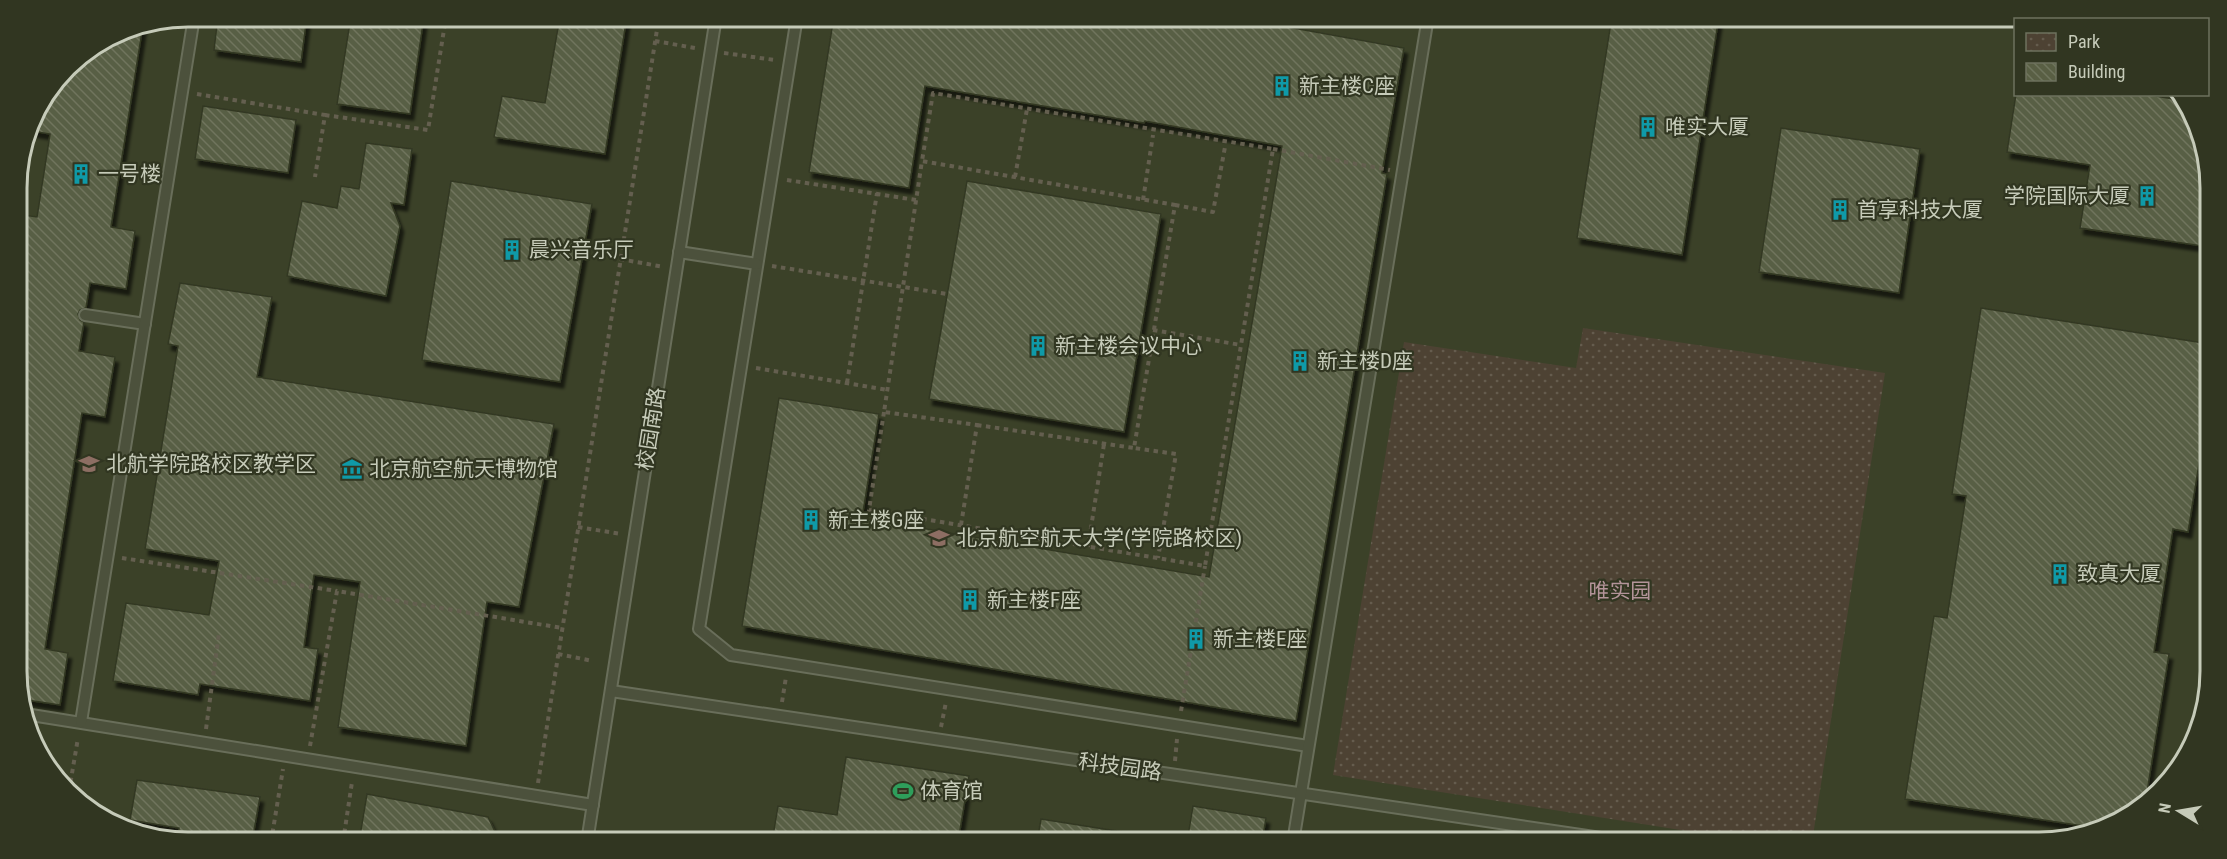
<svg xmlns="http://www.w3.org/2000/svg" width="2227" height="859" font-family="'Roboto Condensed','Noto Sans SC',sans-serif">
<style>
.park{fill:url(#park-dots)}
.building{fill:url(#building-back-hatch);stroke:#333823;stroke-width:1.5;filter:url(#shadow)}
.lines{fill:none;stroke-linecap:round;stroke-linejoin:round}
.lane-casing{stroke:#696e5a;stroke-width:14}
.path{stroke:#645f4f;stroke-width:4;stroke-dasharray:4.5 4.5;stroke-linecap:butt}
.lane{stroke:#4c513c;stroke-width:10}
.labels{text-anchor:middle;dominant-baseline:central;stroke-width:4.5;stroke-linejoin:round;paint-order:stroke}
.poi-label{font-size:21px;fill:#c6cbb9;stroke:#313621;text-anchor:start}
.street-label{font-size:21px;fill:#c6cbb9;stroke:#313621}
.park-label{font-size:21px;fill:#b39499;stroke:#313621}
.rim{fill:none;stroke:#c6cbb9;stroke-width:3}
</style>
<defs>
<pattern id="park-dots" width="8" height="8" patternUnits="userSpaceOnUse" patternTransform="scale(1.5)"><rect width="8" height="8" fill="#4d4233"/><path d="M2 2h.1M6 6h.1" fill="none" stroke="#655c4e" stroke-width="1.8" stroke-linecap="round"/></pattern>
<pattern id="building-back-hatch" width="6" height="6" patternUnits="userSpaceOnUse" patternTransform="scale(1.5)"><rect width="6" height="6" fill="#595f44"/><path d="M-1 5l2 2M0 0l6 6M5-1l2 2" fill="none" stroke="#6f755d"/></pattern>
<filter id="shadow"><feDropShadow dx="3.5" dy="6" stdDeviation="1.5" flood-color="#0009"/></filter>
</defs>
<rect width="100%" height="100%" fill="#3b4128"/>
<polygon class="park" points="1583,328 1885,373 1812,842 1756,842 1333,775 1404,342 1576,368"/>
<g class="building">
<polygon points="218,16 307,16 301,62 214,50"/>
<polygon points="351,16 424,16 410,114 337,104"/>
<polygon points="560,16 627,16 605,154 494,137 502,96 545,103"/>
<polygon points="834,16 1227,16 1404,48 1382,173 1387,174 1296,721 742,626 779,398 879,414 862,518 1209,577 1282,146 1145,121 1144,123 925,86 909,188 809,172"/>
<polygon points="1612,16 1719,16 1682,255 1577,238"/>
<polygon points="143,25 111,227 135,231 126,289 90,283 86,308 80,310 78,314 80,320 84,322 79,351 115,357 105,417 82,413 45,649 68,653 60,705 20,699 17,214 37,217 50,134 32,131 35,111 75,59 123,29"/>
<polygon points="2016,94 2144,94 2179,100 2209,165 2209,247 2080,228 2090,165 2007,152"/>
<polygon points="203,106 296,120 288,173 195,159"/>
<polygon points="1781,128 1920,149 1899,293 1759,272"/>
<polygon points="366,143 412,149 404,205 391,203 400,226 386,296 287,276 302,201 337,208 341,186 359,189"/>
<polygon points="451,181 592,204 560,382 422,360"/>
<polygon points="967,181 1161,214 1124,432 929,399"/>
<polygon points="180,283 272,297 257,377 554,424 519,607 487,602 466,746 338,727 360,582 314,575 304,647 318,649 310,701 200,684 198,695 113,681 126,603 209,615 219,561 145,549 178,346 168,344"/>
<polygon points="1981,308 2210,344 2210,396 2188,532 2173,529 2154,652 2169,654 2145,805 2143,807 2090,827 1905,799 1934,616 1947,618 1966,496 1952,494"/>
<polygon points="846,757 969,776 958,842 772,842 778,806 837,815"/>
<polygon points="137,780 260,797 252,842 227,839 226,842 177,841 179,828 130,820"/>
<polygon points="367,794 488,817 500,842 359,842"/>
<polygon points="1193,806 1266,818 1262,842 1187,842"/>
<polygon points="1041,819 1129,833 1128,842 1037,842"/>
</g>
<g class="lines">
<g class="lane-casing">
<g id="lane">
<polyline points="797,17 699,629 731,655 1308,746"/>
<polyline points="679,252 757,264"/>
<polyline points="85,315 145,324"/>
<polyline points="611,691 1628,842"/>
<polyline points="25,714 593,805"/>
<polyline points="81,722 194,17"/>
<polyline points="587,842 716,17"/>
<polyline points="1293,842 1428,17"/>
</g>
</g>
<g class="path">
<polyline points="655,41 695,48"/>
<polyline points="724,53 775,60"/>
<polyline points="197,94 325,115 315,177"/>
<polyline points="325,115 428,130 446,17"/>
<polyline points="1273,149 1390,170"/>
<polyline points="1015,177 1027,109"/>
<polyline points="787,180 916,200"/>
<polyline points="1143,200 1153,135"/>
<polyline points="1175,205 1213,212 1225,147"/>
<polyline points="620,259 664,267"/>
<polyline points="772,266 947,294"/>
<polyline points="1153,330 1241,345"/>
<polyline points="756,368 888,390"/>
<polyline points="847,383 877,193"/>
<polyline points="884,412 869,510 1205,566 1273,149 933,93 922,161"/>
<polyline points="977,425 1134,448"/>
<polyline points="961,525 977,425 884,412 922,161 1175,205 1134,448 1176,454 1158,558"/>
<polyline points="578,527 621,534"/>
<polyline points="1088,547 1104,444"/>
<polyline points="122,558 337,591"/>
<polyline points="558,654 593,661"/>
<polyline points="782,702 786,677"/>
<polyline points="1181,711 1205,566"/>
<polyline points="941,727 946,702"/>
<polyline points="206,729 219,633"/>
<polyline points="310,746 337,591 562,628"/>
<polyline points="1175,761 1177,739"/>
<polyline points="538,783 659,17"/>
<polyline points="69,791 78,738"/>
<polyline points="271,842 283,769"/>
<polyline points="343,842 352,782"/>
</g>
<use href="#lane" class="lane"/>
</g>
<defs>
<g id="building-bare" transform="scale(1.62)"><path d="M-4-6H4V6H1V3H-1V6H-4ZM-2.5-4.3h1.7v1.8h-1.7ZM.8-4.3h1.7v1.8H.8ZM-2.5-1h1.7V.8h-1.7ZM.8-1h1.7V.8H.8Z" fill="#0f9aa8" stroke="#313621" stroke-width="2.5" paint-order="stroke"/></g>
<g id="university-bare" transform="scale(1.62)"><path d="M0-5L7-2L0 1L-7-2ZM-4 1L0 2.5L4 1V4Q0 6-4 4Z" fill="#8d6e63" stroke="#313621" stroke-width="2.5" paint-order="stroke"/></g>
<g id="museum-bare" transform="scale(1.62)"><path d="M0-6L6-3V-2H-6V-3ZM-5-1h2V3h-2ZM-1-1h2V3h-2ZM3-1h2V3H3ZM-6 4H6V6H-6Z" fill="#0f9aa8" stroke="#313621" stroke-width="2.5" paint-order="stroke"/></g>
<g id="stadium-bare" transform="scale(1.62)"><path d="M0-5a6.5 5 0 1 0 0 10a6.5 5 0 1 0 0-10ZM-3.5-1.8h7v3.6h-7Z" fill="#2e9e5b" stroke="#313621" stroke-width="2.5" paint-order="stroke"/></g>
</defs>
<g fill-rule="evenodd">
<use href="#building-bare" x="1282" y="86"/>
<use href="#building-bare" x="1648" y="127"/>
<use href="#building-bare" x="81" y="174"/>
<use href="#building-bare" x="2147" y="196"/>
<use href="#building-bare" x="1840" y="210"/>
<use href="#building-bare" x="512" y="250"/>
<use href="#building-bare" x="1038" y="346"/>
<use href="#building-bare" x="1300" y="361"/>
<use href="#university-bare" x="89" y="464"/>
<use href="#museum-bare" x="352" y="469"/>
<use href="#building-bare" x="811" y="520"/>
<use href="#university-bare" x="939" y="538"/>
<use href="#building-bare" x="2060" y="574"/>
<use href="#building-bare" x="970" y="600"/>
<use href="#building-bare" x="1196" y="639"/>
<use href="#stadium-bare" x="903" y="791"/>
</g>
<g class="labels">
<g class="poi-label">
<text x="1299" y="86">新主楼C座</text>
<text x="1665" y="127">唯实大厦</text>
<text x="98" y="174">一号楼</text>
<text x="2130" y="196" text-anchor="end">学院国际大厦</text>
<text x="1857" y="210">首享科技大厦</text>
<text x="529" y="250">晨兴音乐厅</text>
<text x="1055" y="346">新主楼会议中心</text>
<text x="1317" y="361">新主楼D座</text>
<text x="106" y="464">北航学院路校区教学区</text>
<text x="369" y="469">北京航空航天博物馆</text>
<text x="828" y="520">新主楼G座</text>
<text x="956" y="538">北京航空航天大学(学院路校区)</text>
<text x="2077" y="574">致真大厦</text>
<text x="987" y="600">新主楼F座</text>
<text x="1213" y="639">新主楼E座</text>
<text x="920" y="791">体育馆</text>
</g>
<g class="street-label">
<text transform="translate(651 429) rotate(-81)">校园南路</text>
<text transform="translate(1120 767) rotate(8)">科技园路</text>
</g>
<g class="park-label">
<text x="1620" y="591">唯实园</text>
</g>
</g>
<path d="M0 0H2227V859H0ZM188 27H2039A161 161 0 0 1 2200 188V671A161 161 0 0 1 2039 832H188A161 161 0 0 1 27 671V188A161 161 0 0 1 188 27Z" fill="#313621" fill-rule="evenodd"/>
<path class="rim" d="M188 27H2039A161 161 0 0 1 2200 188V671A161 161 0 0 1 2039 832H188A161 161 0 0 1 27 671V188A161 161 0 0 1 188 27Z"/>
<rect x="2014" y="18" width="195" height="78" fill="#313621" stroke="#6d725e" stroke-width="1.5"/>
<rect x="2026" y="33" width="30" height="18" fill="url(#park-dots)" stroke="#6d725e" stroke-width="1.5"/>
<text x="2068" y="48" font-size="18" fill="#c6cbb9">Park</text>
<rect x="2026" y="63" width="30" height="18" fill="url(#building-back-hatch)" stroke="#6d725e" stroke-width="1.5"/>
<text x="2068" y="78" font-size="18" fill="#c6cbb9">Building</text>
<g transform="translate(2179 811) rotate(281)" stroke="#313621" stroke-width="4.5" paint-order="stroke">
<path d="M0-4.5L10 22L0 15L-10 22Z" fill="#c6cbb9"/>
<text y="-9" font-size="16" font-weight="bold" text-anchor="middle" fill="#c6cbb9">N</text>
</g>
</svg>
